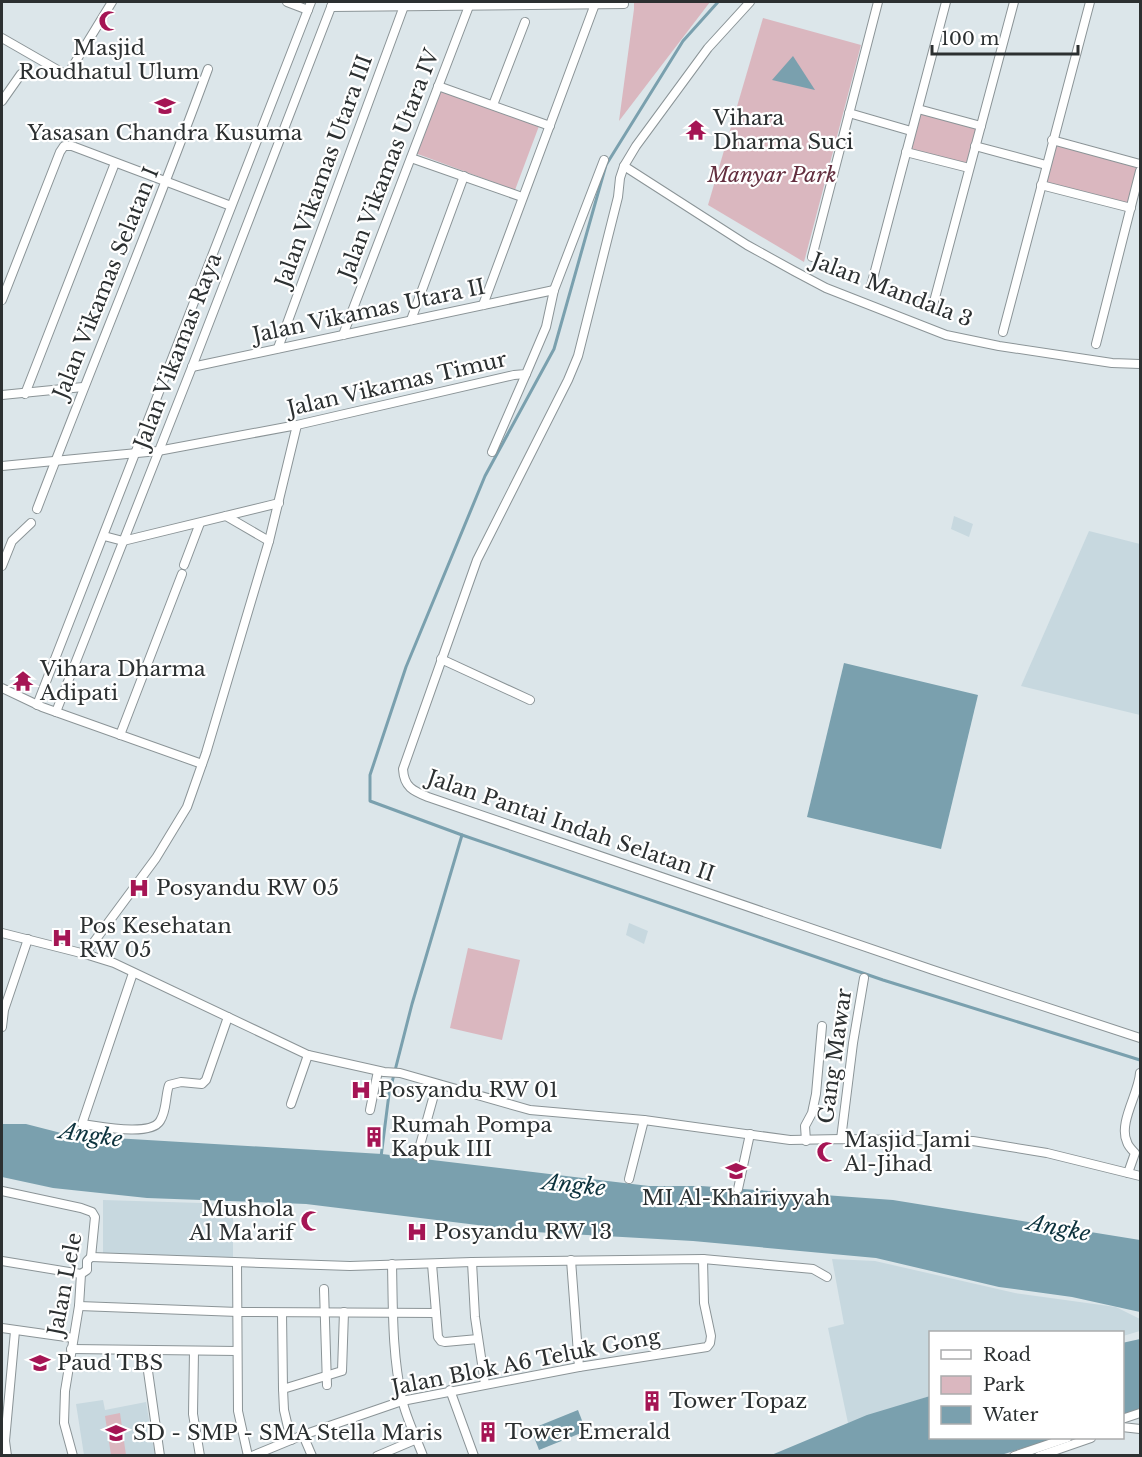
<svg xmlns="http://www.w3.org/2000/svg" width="1142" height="1457" font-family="'Libre Baskerville',serif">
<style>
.built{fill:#c7d8df}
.green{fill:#dab7bf}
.water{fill:#7aa0ae}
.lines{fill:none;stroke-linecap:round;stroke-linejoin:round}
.stream{stroke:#7aa0ae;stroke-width:3}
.minor-casing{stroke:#8b9497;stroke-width:10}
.minor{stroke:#fff;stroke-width:8}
.labels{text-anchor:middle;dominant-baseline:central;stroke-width:4.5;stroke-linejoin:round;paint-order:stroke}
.poi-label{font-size:21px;fill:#2c3031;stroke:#fff;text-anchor:start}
.street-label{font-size:21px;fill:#2c3031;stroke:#fff}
.park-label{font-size:21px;font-style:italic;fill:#632f3f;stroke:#fff}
.water-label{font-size:22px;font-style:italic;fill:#0d333e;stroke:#fff}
</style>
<rect width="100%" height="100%" fill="#dce6ea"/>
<g class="built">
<polygon points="954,516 973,524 969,537 951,529"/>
<polygon points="1089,531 1140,544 1140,715 1021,686"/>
<polygon points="629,923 648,931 644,944 626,935"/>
<polygon points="103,1200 233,1204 233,1265 103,1261"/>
<polygon points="832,1259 875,1261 1015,1293 1116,1307 1140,1319 1140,1331 1123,1336 1122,1332 930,1332 930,1396 848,1423 828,1328 844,1324"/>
<polygon points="103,1400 105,1410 146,1402 155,1455 84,1455 76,1404"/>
</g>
<g class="green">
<polygon points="634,2 710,2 619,121 634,9"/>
<polygon points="763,18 861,45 804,262 708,205"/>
<polygon points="438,89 539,126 515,190 415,153"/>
<polygon points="924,112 979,127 968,166 909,150 919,114"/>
<polygon points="1052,140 1140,164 1131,208 1041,185"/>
<polygon points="468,948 520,960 502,1040 450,1028"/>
<polygon points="120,1413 126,1455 111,1455 105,1416"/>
</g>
<g class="water">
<polygon points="793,56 815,90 772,80"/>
<polygon points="844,663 978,695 941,849 807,817"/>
<polygon points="2,1124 26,1124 65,1134 114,1138 382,1154 649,1186 701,1186 893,1200 1140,1240 1140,1312 1072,1297 999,1287 876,1258 693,1241 534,1232 306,1204 147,1198 53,1188 2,1177"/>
<polygon points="1140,1339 1140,1410 1122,1416 1122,1343"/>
<polygon points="930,1396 930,1438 1056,1438 1001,1455 769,1456 867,1415"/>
<polygon points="578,1410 586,1431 539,1450 531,1429"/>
</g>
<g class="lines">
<g class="stream">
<polyline points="462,835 883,980 1140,1060"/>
<polyline points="381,1157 389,1094 412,1004 462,835 370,801 370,775 406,667 485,476 554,349 606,165 683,41 718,2"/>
</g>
<g class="minor-casing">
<g id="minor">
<polyline points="287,2 308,10"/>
<path d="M 750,2 L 708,48 L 636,146 L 624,166 L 620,178 L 618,197 L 578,356 L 568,380 L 477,560 L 403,769 C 404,787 413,791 428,797 L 933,970 L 1140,1038"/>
<polyline points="331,7 624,4"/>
<polyline points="2,38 63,73 68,74 112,2"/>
<polyline points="438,86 550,126"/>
<polyline points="2,101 21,74"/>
<polyline points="493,105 525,22"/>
<polyline points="918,109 981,126"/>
<polyline points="849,113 911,131"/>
<polyline points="1052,140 1140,164"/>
<polyline points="975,146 1046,165"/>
<polyline points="906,152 969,168"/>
<polyline points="411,158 522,197"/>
<polyline points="624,166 747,245 794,271 826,288 946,335 999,346 1112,363 1140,364"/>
<polyline points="1041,185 1131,208"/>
<polyline points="812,257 878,2"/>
<polyline points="871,286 946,2"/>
<polyline points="2,300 60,152 64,146 72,146 231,206"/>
<polyline points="483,305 595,4"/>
<polyline points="932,309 1014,2"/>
<polyline points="411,320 464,176"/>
<polyline points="1003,332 1090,2"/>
<polyline points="343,335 469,6"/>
<polyline points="1096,344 1140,171"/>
<polyline points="278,348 404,6"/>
<polyline points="192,367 554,290"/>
<polyline points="25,394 115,163"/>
<polyline points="2,395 83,387"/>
<polyline points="492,452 526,374"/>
<polyline points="2,466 158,451 297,425 514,375 526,374 546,327 554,290 604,160"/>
<path d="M 37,509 C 93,362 154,217 208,69"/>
<polyline points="226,516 269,541"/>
<polyline points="104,536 123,541 279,503"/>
<polyline points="184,565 200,523"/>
<polyline points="2,566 12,541 31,523"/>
<polyline points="441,659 530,700"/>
<polyline points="2,688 42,707 202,764"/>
<polyline points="37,705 311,2"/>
<polyline points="56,712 192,367 333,2"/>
<polyline points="120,735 182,574"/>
<polyline points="2,933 85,954 114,963 308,1055 384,1072 400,1073 530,1110 644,1120 790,1140 841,1139 973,1141 1047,1153 1140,1176"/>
<polyline points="85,954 156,858 187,807 206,753 269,541 297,425"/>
<path d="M 133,973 L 82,1124 C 99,1126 150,1137 160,1121 C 167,1110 165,1097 169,1085 L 181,1082 L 202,1084 L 206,1080 L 228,1017"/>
<polyline points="2,1027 4,1010 28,939"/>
<polyline points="291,1104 308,1055"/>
<polyline points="370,1110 378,1071"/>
<polyline points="841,1139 853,1043 864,978"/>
<polyline points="806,1141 805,1126 812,1113 816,1094 822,1026"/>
<polyline points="417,1156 437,1084"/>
<path d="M 1128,1173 L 1135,1153 C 1132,1150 1128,1146 1127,1142 C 1118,1123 1139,1093 1140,1073"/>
<polyline points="629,1179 644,1120"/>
<polyline points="738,1189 750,1134"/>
<polyline points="2,1191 81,1208 92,1212 95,1217 91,1257 87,1261 87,1270 81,1274 79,1306 65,1391 64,1423 73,1456"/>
<polyline points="91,1257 350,1266 472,1262 703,1259 813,1269 827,1277"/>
<polyline points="571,1260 579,1367"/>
<polyline points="2,1261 81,1274"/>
<polyline points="472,1262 475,1317 485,1384"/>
<polyline points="237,1263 238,1411 248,1456"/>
<path d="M 392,1264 C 393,1309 392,1354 402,1399 C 406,1418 416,1437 423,1456"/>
<polyline points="432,1264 438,1337 441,1341 445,1342 478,1339"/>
<polyline points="324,1289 327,1385"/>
<polyline points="79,1306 238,1312 436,1313"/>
<polyline points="282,1313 283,1389 342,1371 344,1312"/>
<polyline points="2,1328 73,1338"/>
<polyline points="71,1349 237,1351"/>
<polyline points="145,1350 160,1456"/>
<polyline points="194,1351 193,1414 200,1456"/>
<polyline points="283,1389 284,1410 291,1440"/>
<polyline points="450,1390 474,1456"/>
<polyline points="1122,1419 1140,1413"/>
<polyline points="1122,1427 1140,1429"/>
<polyline points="303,1435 312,1456"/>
<polyline points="7,1456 5,1441 15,1331"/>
<polyline points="252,1456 303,1435 402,1401 579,1367 707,1347 710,1343 711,1336 704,1303 703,1259"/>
<polyline points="377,1456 417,1439"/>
<polyline points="1014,1456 1067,1438"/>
<polyline points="1039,1456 1091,1438"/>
</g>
</g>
<use href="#minor" class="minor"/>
</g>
<defs>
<g id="mosque-bare" transform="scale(1.62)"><path d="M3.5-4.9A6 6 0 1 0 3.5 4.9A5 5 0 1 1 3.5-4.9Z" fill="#a51554" stroke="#fff" stroke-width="2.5" paint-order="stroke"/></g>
<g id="school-bare" transform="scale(1.62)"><path d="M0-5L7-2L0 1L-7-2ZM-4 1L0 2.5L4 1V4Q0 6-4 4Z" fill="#a51554" stroke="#fff" stroke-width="2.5" paint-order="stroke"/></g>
<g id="temple-bare" transform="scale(1.62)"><path d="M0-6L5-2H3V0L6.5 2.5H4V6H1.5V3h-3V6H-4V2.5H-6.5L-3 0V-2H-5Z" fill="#a51554" stroke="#fff" stroke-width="2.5" paint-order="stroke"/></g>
<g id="hospital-bare" transform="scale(1.62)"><path d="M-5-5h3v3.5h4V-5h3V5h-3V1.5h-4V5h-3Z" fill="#a51554" stroke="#fff" stroke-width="2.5" paint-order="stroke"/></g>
<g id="building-bare" transform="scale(1.62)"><path d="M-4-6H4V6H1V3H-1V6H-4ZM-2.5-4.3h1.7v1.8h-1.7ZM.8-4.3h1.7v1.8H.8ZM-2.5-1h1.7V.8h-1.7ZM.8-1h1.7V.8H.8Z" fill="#a51554" stroke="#fff" stroke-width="2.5" paint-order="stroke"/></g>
</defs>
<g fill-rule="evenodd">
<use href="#mosque-bare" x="109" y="21"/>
<use href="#school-bare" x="165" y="106"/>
<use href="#temple-bare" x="696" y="130"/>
<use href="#temple-bare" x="23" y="681"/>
<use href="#hospital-bare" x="139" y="888"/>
<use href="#hospital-bare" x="62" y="938"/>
<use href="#hospital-bare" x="361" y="1090"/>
<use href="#building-bare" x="374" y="1137"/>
<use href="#mosque-bare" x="827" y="1152"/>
<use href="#school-bare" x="736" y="1171"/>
<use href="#mosque-bare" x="311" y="1221"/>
<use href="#hospital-bare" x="417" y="1232"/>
<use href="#school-bare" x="40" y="1363"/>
<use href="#building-bare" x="652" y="1401"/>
<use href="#building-bare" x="488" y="1432"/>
<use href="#school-bare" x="116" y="1433"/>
</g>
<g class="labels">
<g class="poi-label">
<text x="109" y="48" text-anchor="middle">Masjid<tspan x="109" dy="24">Roudhatul Ulum</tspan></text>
<text x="713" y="118">Vihara<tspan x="713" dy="24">Dharma Suci</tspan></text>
<text x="165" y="133" text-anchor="middle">Yasasan Chandra Kusuma</text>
<text x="40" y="669">Vihara Dharma<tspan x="40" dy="24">Adipati</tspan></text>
<text x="156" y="888">Posyandu RW 05</text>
<text x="79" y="926">Pos Kesehatan<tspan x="79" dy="24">RW 05</tspan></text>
<text x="378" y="1090">Posyandu RW 01</text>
<text x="391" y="1125">Rumah Pompa<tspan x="391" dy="24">Kapuk III</tspan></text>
<text x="844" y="1140">Masjid Jami<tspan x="844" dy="24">Al-Jihad</tspan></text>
<text x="736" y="1198" text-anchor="middle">MI Al-Khairiyyah</text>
<text x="294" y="1209" text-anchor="end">Mushola<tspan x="294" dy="24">Al Ma'arif</tspan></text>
<text x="434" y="1232">Posyandu RW 13</text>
<text x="57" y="1363">Paud TBS</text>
<text x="669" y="1401">Tower Topaz</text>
<text x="505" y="1432">Tower Emerald</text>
<text x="133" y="1433">SD - SMP - SMA Stella Maris</text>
</g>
<g class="street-label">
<text transform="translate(389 164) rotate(-69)">Jalan Vikamas Utara IV</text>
<text transform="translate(324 171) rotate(-70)">Jalan Vikamas Utara III</text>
<text transform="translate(106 283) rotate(-68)">Jalan Vikamas Selatan I</text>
<text transform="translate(892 290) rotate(21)">Jalan Mandala 3</text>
<text transform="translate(369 311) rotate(-12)">Jalan Vikamas Utara II</text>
<text transform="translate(178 351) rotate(-69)">Jalan Vikamas Raya</text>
<text transform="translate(397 384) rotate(-13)">Jalan Vikamas Timur</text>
<text transform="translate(571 826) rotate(19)">Jalan Pantai Indah Selatan II</text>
<text transform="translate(835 1056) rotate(-82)">Gang Mawar</text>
<text transform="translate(65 1284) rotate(-79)">Jalan Lele</text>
<text transform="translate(526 1362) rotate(-11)">Jalan Blok A6 Teluk Gong</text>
</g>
<g class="park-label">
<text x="772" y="175">Manyar Park</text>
</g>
<g class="water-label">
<text transform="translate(91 1135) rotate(8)">Angke</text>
<text transform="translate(574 1185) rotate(6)">Angke</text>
<text transform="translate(1059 1228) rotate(11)">Angke</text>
</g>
</g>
<rect width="1142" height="1457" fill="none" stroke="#2c3031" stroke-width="6"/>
<rect x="929" y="1331" width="195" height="108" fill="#ffffff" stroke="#abacad" stroke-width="1.5"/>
<rect x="941" y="1350" width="30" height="9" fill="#ffffff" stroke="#abacad" stroke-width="1.5"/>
<text x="983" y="1361" font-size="18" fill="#2c3031">Road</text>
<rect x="941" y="1376" width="30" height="18" fill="#dab7bf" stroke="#abacad" stroke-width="1.5"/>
<text x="983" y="1391" font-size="18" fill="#2c3031">Park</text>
<rect x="941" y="1406" width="30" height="18" fill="#7aa0ae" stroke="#abacad" stroke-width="1.5"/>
<text x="983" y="1421" font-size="18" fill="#2c3031">Water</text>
<path d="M932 45v9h146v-9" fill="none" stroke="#2c3031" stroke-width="3"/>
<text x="941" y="45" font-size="18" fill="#2c3031" stroke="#ffffff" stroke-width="4.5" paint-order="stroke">100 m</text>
</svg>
